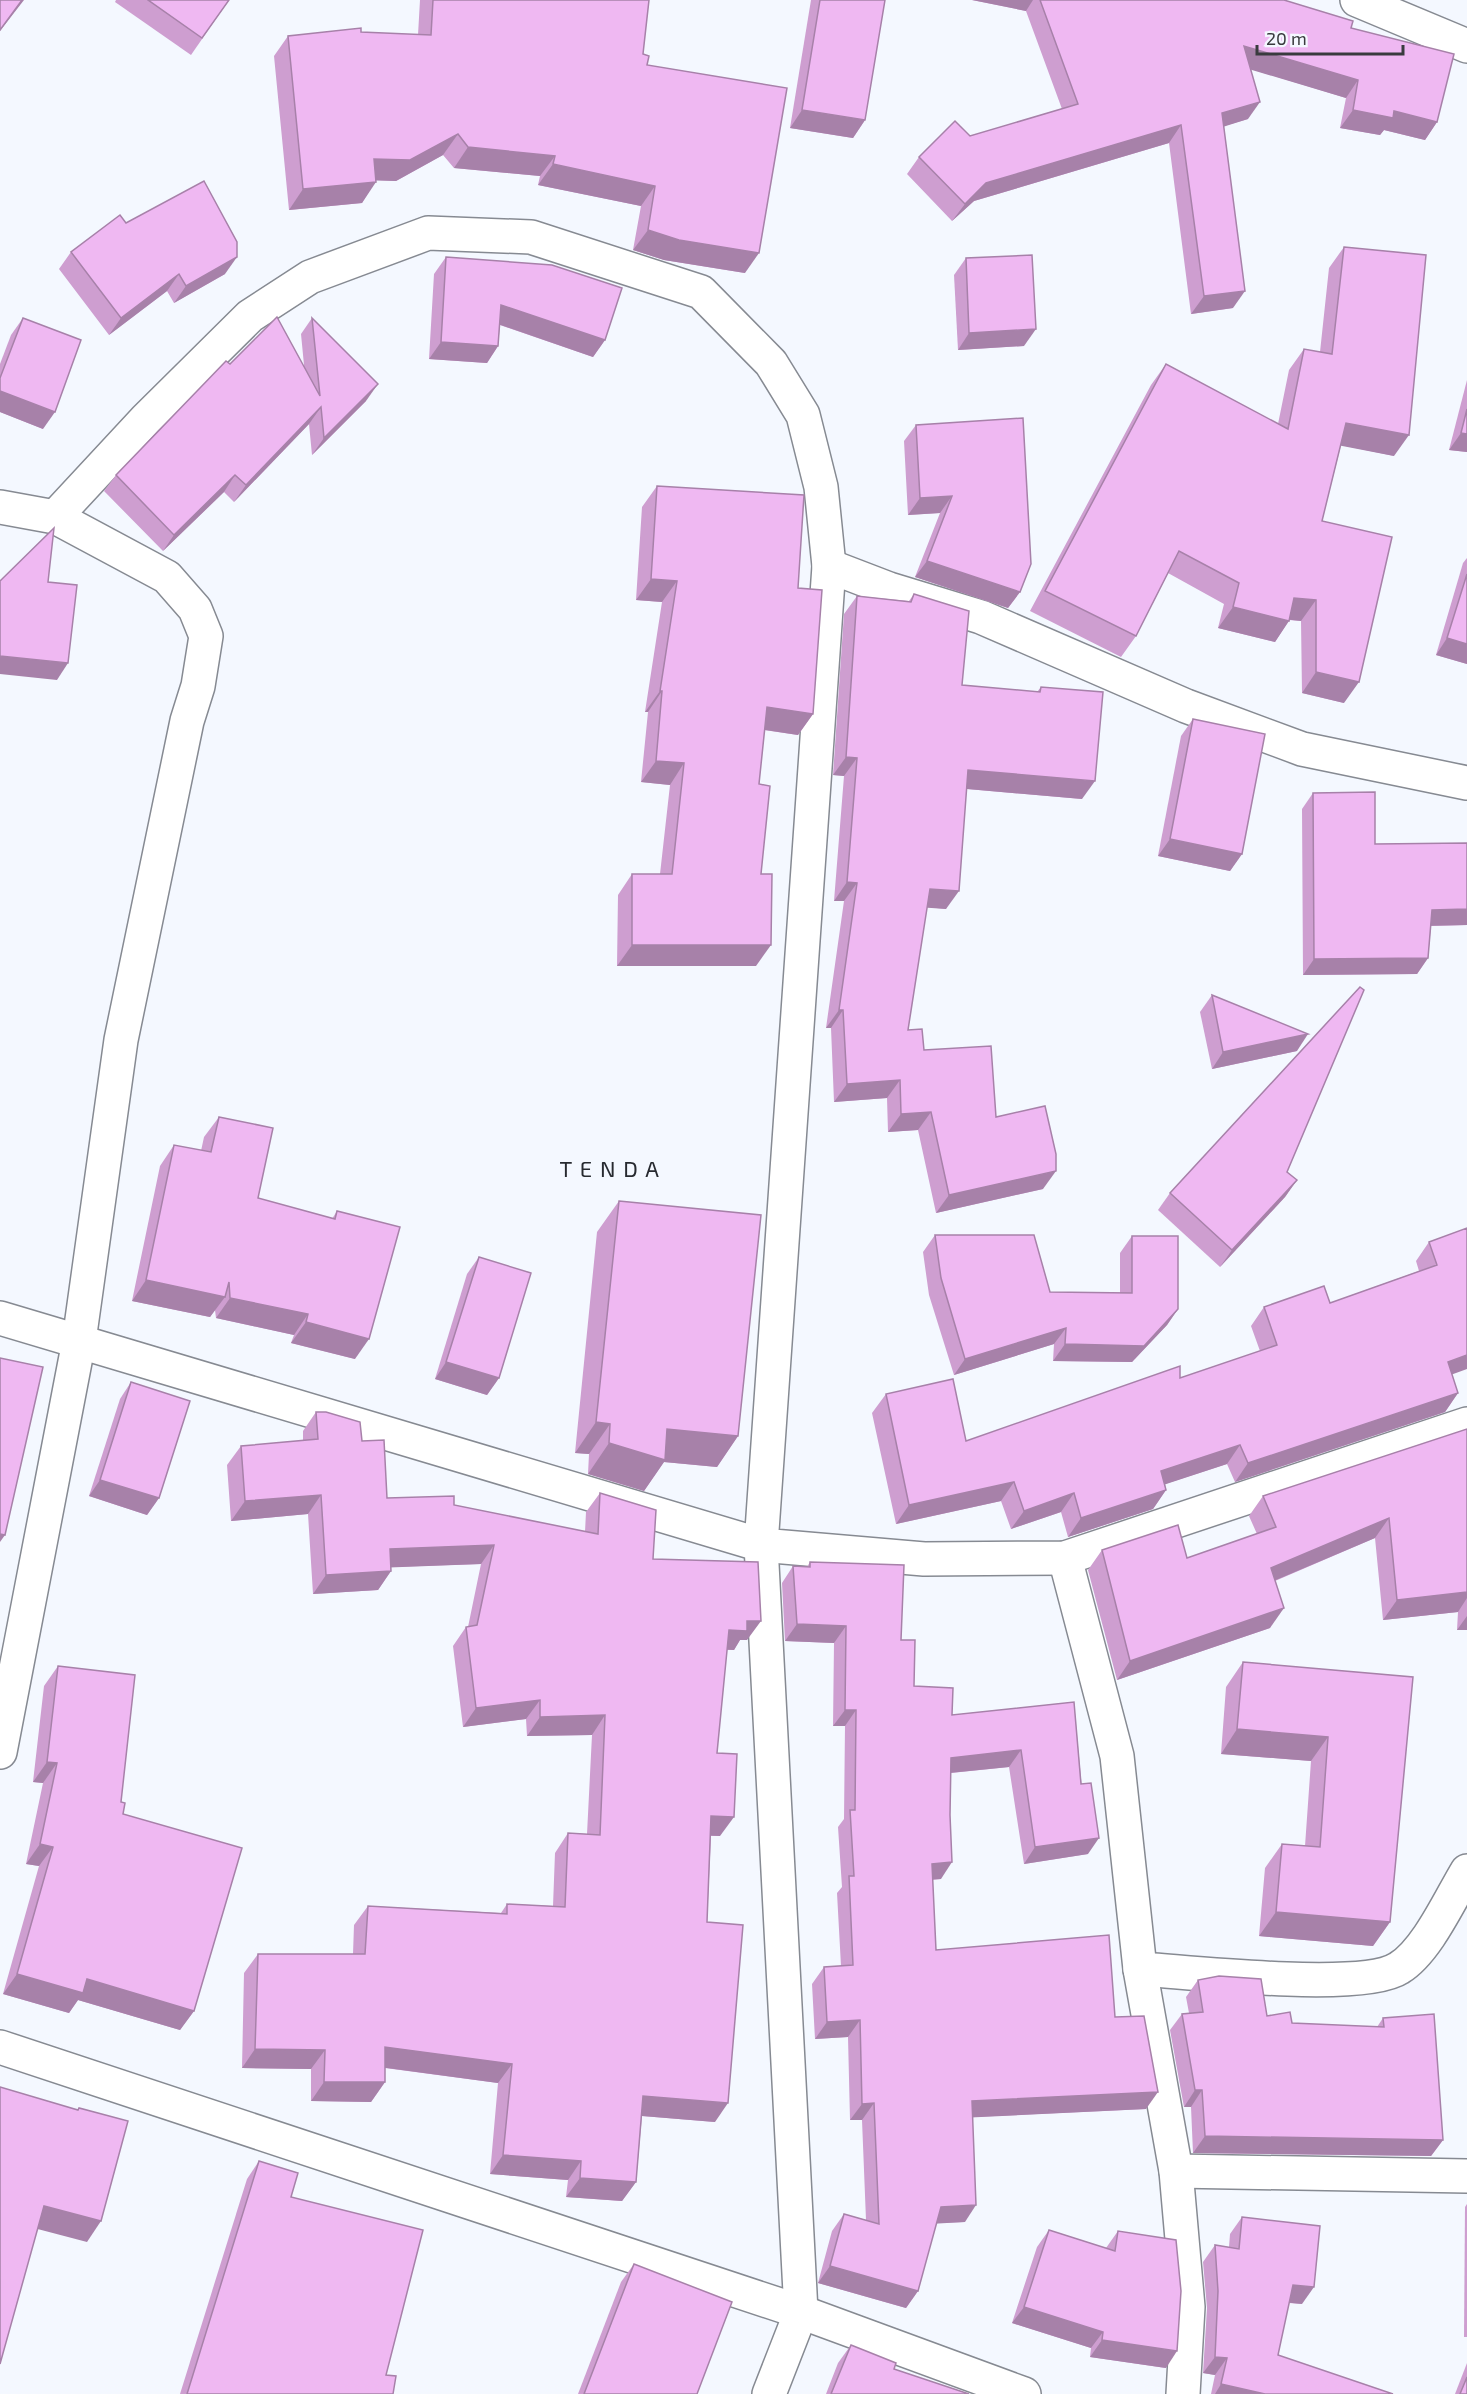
<svg xmlns="http://www.w3.org/2000/svg" width="1467" height="2394" font-family="'Exo 2',sans-serif">
<style>
.lines{fill:none;stroke-linecap:round;stroke-linejoin:round}
.minor-casing{stroke:#868a92;stroke-width:36}
.minor{stroke:#fff;stroke-width:33}
.wall{fill:#ce9ed0}
.shaded-wall{fill:#a781a9}
.building{fill:#efb8f2;stroke:#a781a9;stroke-width:1.5}
.labels{text-anchor:middle;dominant-baseline:central;stroke-width:4.5;stroke-linejoin:round;paint-order:stroke}
.quarter-label{font-size:22px;letter-spacing:1.5px;fill:#272a30;stroke:#f4f8ff}
</style>
<rect width="100%" height="100%" fill="#f4f8ff"/>
<g class="lines">
<g class="minor-casing">
<g id="minor">
<polyline points="1357,0 1467,46"/>
<polyline points="0,507 55,517 167,577 195,609 206,636 198,686 187,721 121,1040 79,1341 0,1752"/>
<polyline points="55,517 146,419 250,316 310,277 428,233 531,237 701,292 771,363 803,415 821,487 829,566 761,1545 924,1559 1065,1558 1467,1424"/>
<polyline points="829,566 889,589 981,617 1186,706 1302,749 1467,783"/>
<polyline points="0,1318 761,1545 801,2312 769,2394"/>
<polyline points="1065,1558 1117,1756 1140,1969 1176,2171 1188,2307 1183,2394"/>
<path d="M 1140,1969 C 1190,1972 1363,1992 1399,1968 C 1427,1951 1450,1899 1467,1871"/>
<polyline points="0,2047 801,2312 1024,2394"/>
<polyline points="1176,2171 1467,2176"/>
</g>
</g>
<use href="#minor" class="minor"/>
</g>
<g class="wall">
<polygon points="116,0 229,0 191,55 115,2"/>
<polygon points="420,0 649,0 643,54 647,65 745,273 664,260 633,250 641,206 538,185 540,176 454,168 443,155 396,181 376,180 362,203 289,210 274,56 288,36 361,32 418,35"/>
<polygon points="811,0 885,0 865,120 853,138 790,128"/>
<polygon points="972,0 1284,0 1351,28 1437,122 1425,140 1384,130 1380,135 1340,128 1346,98 1251,69 1248,119 1224,126 1233,308 1191,314 1169,143 974,201 952,221 907,174 919,157 970,136 1062,109 1026,11"/>
<polygon points="126,223 225,274 174,303 167,291 109,335 59,269 71,252"/>
<polygon points="1344,247 1394,456 1341,445 1322,521 1344,703 1302,693 1301,621 1289,620 1275,642 1218,628 1224,604 1168,573 1136,636 1121,657 1030,611 1151,385 1166,364 1278,424 1289,370 1304,349 1320,352 1329,268"/>
<polygon points="446,257 605,340 593,357 500,325 498,346 487,363 429,359 434,274"/>
<polygon points="966,258 1024,346 958,350 954,275"/>
<polygon points="23,318 43,429 0,412 0,364 11,335"/>
<polygon points="312,318 366,401 312,455 309,424 234,502 224,492 163,551 104,491 116,475 230,364 304,365 301,334"/>
<polygon points="1467,380 1467,452 1449,450"/>
<polygon points="916,425 1020,592 1008,608 915,577 940,513 908,515 904,441"/>
<polygon points="657,486 798,588 813,714 798,735 764,730 759,784 761,874 756,966 617,966 618,895 632,874 660,874 670,785 641,782 648,712 645,712 662,602 636,600 642,507"/>
<polygon points="1467,558 1467,664 1436,655 1463,563"/>
<polygon points="914,594 962,685 1037,692 1041,687 1082,799 967,789 946,909 927,907 908,1030 924,1050 996,1117 1043,1189 936,1213 918,1130 888,1132 887,1098 834,1102 831,1028 826,1028 844,901 834,901 844,776 833,775 844,614 857,596 909,601"/>
<polygon points="1193,719 1242,854 1230,871 1158,856 1181,736"/>
<polygon points="1313,793 1375,844 1467,843 1467,925 1431,926 1428,958 1417,974 1303,975 1302,809"/>
<polygon points="1212,995 1297,1051 1212,1069 1200,1012"/>
<polygon points="219,1117 258,1198 332,1219 337,1211 355,1359 291,1343 294,1335 216,1318 215,1310 210,1317 132,1301 160,1166 174,1145 201,1151 204,1137"/>
<polygon points="1287,1172 1297,1180 1285,1197 1220,1267 1158,1210 1170,1193"/>
<polygon points="619,1201 738,1436 717,1467 664,1462 644,1491 588,1474 589,1454 575,1453 597,1232"/>
<polygon points="1467,1228 1452,1375 1458,1393 1445,1412 1235,1482 1227,1464 1165,1484 1166,1490 1153,1509 1068,1537 1061,1512 1011,1529 1001,1501 896,1524 872,1413 886,1394 966,1441 1180,1378 1260,1351 1251,1326 1264,1307 1330,1303 1419,1271 1416,1261 1429,1242"/>
<polygon points="935,1235 1050,1292 1120,1293 1120,1253 1132,1236 1178,1309 1167,1325 1132,1362 1053,1361 1054,1344 954,1375 929,1295 923,1252"/>
<polygon points="479,1257 499,1378 487,1395 435,1379 467,1274"/>
<polygon points="131,1382 159,1498 147,1515 89,1496 120,1399"/>
<polygon points="316,1412 362,1441 387,1498 454,1505 585,1532 586,1512 600,1493 653,1559 747,1640 740,1640 734,1650 727,1650 717,1753 720,1836 711,1836 707,1922 715,2122 642,2116 636,2182 622,2201 566,2197 568,2180 490,2174 498,2083 385,2068 385,2082 371,2102 311,2101 311,2069 242,2068 244,1973 258,1954 353,1954 354,1925 368,1906 501,1913 507,1904 553,1906 555,1853 568,1833 587,1834 592,1735 527,1736 526,1719 463,1727 453,1646 466,1627 468,1627 481,1564 391,1567 391,1571 378,1590 313,1594 308,1514 231,1521 227,1465 241,1446 303,1441 303,1431"/>
<polygon points="1467,1429 1467,1630 1457,1630 1458,1612 1383,1620 1375,1538 1275,1581 1270,1628 1117,1680 1088,1570 1102,1550 1187,1558 1257,1534 1249,1516 1263,1496"/>
<polygon points="810,1562 901,1640 914,1686 952,1715 1074,1702 1088,1854 1024,1864 1009,1767 951,1773 941,1879 932,1880 936,1950 1115,2017 1146,2109 972,2117 965,2222 936,2223 918,2291 906,2308 818,2283 832,2231 844,2214 866,2220 862,2120 850,2120 848,2037 815,2039 812,1984 824,1967 841,1966 837,1893 842,1887 838,1827 844,1819 845,1726 833,1726 834,1643 785,1641 782,1583 793,1566 807,1567"/>
<polygon points="1243,1662 1413,1677 1390,1922 1373,1946 1259,1936 1265,1868 1282,1844 1305,1846 1311,1761 1221,1754 1226,1687"/>
<polygon points="58,1666 121,1802 123,1814 194,2011 180,2030 78,2000 69,2013 3,1994 39,1866 26,1864 43,1783 33,1782 44,1686"/>
<polygon points="1198,1980 1267,2016 1292,2023 1377,2027 1383,2018 1443,2140 1431,2156 1193,2153 1191,2107 1184,2107 1170,2030 1182,2014 1189,2013 1186,1997"/>
<polygon points="259,2161 291,2197 386,2375 393,2394 180,2394 247,2179"/>
<polygon points="1467,2204 1467,2337 1464,2337 1465,2207"/>
<polygon points="1242,2217 1302,2304 1289,2303 1278,2355 1393,2394 1211,2394 1215,2375 1203,2373 1207,2308 1203,2262 1215,2245 1229,2247 1230,2234"/>
<polygon points="1049,2230 1106,2248 1118,2231 1166,2368 1090,2357 1091,2348 1012,2323 1037,2247"/>
<polygon points="634,2264 697,2394 578,2394 621,2282"/>
<polygon points="851,2345 894,2369 969,2394 826,2394 838,2363"/>
<polygon points="1467,2363 1467,2394 1455,2394"/>
</g>
<g class="shaded-wall">
<polygon points="22,0 24,0 0,31 0,30"/>
<polygon points="972,0 1033,0 1026,11"/>
<polygon points="1244,46 1358,80 1346,98 1232,64"/>
<polygon points="1260,102 1248,119 1210,131 1222,113"/>
<polygon points="802,110 865,120 853,138 790,128"/>
<polygon points="1353,110 1394,111 1437,122 1425,140 1384,130 1380,135 1340,128"/>
<polygon points="1181,125 1169,143 974,201 952,221 965,204 986,183"/>
<polygon points="458,134 443,155 396,181 359,180 374,159"/>
<polygon points="468,147 555,156 540,176 454,168"/>
<polygon points="553,164 655,186 641,206 538,185"/>
<polygon points="376,182 362,203 289,210 303,189"/>
<polygon points="648,230 759,253 745,273 664,260 633,250"/>
<polygon points="237,257 225,274 174,303 186,286"/>
<polygon points="179,274 167,291 109,335 121,318"/>
<polygon points="1245,291 1233,308 1191,314 1204,296"/>
<polygon points="501,305 605,340 593,357 489,321"/>
<polygon points="1036,329 1024,346 958,350 969,333"/>
<polygon points="441,342 498,346 487,363 429,359"/>
<polygon points="378,384 366,401 312,455 324,438"/>
<polygon points="0,391 55,412 43,429 0,412"/>
<polygon points="321,407 309,424 234,502 246,485"/>
<polygon points="1346,423 1409,435 1394,456 1332,444"/>
<polygon points="1461,433 1467,434 1467,452 1449,450"/>
<polygon points="235,475 224,492 163,551 174,535"/>
<polygon points="952,496 940,513 908,515 920,498"/>
<polygon points="927,561 1020,592 1008,608 915,577"/>
<polygon points="651,579 677,581 662,602 636,600"/>
<polygon points="1294,598 1316,600 1301,621 1283,619 1289,621 1275,642 1218,628 1233,607"/>
<polygon points="1447,638 1467,644 1467,664 1436,655"/>
<polygon points="0,656 68,663 57,680 0,674"/>
<polygon points="1316,672 1359,682 1344,703 1302,693"/>
<polygon points="660,691 662,691 648,712 645,712"/>
<polygon points="767,707 813,714 798,735 752,728"/>
<polygon points="846,757 857,758 844,776 833,775"/>
<polygon points="656,761 684,763 670,785 641,782"/>
<polygon points="968,770 1095,781 1082,799 956,788"/>
<polygon points="1170,839 1242,854 1230,871 1158,856"/>
<polygon points="847,882 857,883 844,901 834,901"/>
<polygon points="930,889 959,891 946,909 917,907"/>
<polygon points="1467,909 1467,925 1421,926 1432,910"/>
<polygon points="632,945 771,945 756,966 617,966"/>
<polygon points="1428,958 1417,974 1303,975 1314,959"/>
<polygon points="839,1010 843,1010 831,1028 826,1028"/>
<polygon points="1308,1034 1297,1051 1212,1069 1223,1052"/>
<polygon points="900,1080 887,1098 834,1102 847,1084"/>
<polygon points="931,1112 918,1130 888,1132 901,1114"/>
<polygon points="1056,1171 1043,1189 936,1213 949,1195"/>
<polygon points="1297,1180 1285,1197 1220,1267 1232,1250"/>
<polygon points="146,1280 225,1297 210,1317 132,1301"/>
<polygon points="230,1298 308,1314 294,1335 216,1318"/>
<polygon points="1178,1309 1167,1325 1132,1362 1053,1361 1065,1344"/>
<polygon points="306,1322 369,1339 355,1359 291,1343"/>
<polygon points="1066,1328 1054,1344 954,1375 965,1359"/>
<polygon points="1467,1355 1467,1369 1434,1381 1448,1362"/>
<polygon points="446,1362 499,1378 487,1395 435,1379"/>
<polygon points="1458,1393 1445,1412 1235,1482 1248,1463"/>
<polygon points="596,1422 610,1424 589,1454 575,1453"/>
<polygon points="667,1429 738,1436 717,1467 664,1462 644,1491 588,1474 609,1443"/>
<polygon points="1240,1445 1227,1464 1148,1490 1161,1471"/>
<polygon points="100,1480 159,1498 147,1515 89,1496"/>
<polygon points="1014,1482 1001,1501 896,1524 909,1505"/>
<polygon points="1166,1490 1153,1509 1068,1537 1081,1518"/>
<polygon points="1074,1493 1061,1512 1011,1529 1024,1511"/>
<polygon points="321,1495 308,1514 231,1521 245,1501"/>
<polygon points="1389,1518 1375,1538 1257,1588 1271,1568"/>
<polygon points="0,1534 5,1535 0,1542"/>
<polygon points="494,1545 481,1564 376,1568 390,1549"/>
<polygon points="391,1571 378,1590 313,1594 326,1575"/>
<polygon points="1467,1592 1467,1598 1458,1612 1383,1620 1397,1600"/>
<polygon points="1284,1608 1270,1628 1117,1680 1130,1661"/>
<polygon points="1467,1616 1467,1630 1457,1630"/>
<polygon points="747,1621 761,1621 747,1640 740,1640 734,1650 715,1649 729,1630"/>
<polygon points="797,1624 846,1626 834,1643 785,1641"/>
<polygon points="540,1700 526,1719 463,1727 476,1708"/>
<polygon points="845,1710 856,1710 845,1726 833,1726"/>
<polygon points="605,1715 592,1735 527,1736 540,1717"/>
<polygon points="1237,1729 1328,1737 1311,1761 1221,1754"/>
<polygon points="1021,1750 1009,1767 939,1774 951,1758"/>
<polygon points="47,1762 57,1763 43,1783 33,1782"/>
<polygon points="711,1816 734,1817 720,1836 698,1835"/>
<polygon points="1099,1838 1088,1854 1024,1864 1035,1847"/>
<polygon points="40,1844 53,1847 39,1866 26,1864"/>
<polygon points="952,1862 941,1879 920,1880 932,1864"/>
<polygon points="1276,1912 1390,1922 1373,1946 1259,1936"/>
<polygon points="17,1974 87,1979 194,2011 180,2030 78,2000 69,2013 3,1994"/>
<polygon points="860,2020 848,2037 815,2039 827,2022"/>
<polygon points="385,2047 512,2064 498,2083 372,2066"/>
<polygon points="255,2049 325,2050 311,2069 242,2068"/>
<polygon points="324,2082 385,2082 371,2102 311,2101"/>
<polygon points="1195,2090 1202,2090 1191,2107 1184,2107"/>
<polygon points="1158,2092 1146,2109 960,2118 972,2101"/>
<polygon points="643,2096 728,2103 715,2122 630,2115"/>
<polygon points="874,2103 862,2120 850,2120 862,2104"/>
<polygon points="1205,2136 1443,2140 1431,2156 1193,2153"/>
<polygon points="503,2155 581,2161 568,2180 490,2174"/>
<polygon points="580,2178 636,2182 622,2201 566,2197"/>
<polygon points="976,2205 965,2222 929,2224 941,2207"/>
<polygon points="44,2206 101,2221 87,2242 30,2227"/>
<polygon points="830,2266 918,2291 906,2308 818,2283"/>
<polygon points="1293,2285 1314,2287 1302,2304 1282,2302"/>
<polygon points="1024,2307 1103,2332 1091,2348 1012,2323"/>
<polygon points="1102,2340 1177,2351 1166,2368 1090,2357"/>
<polygon points="1215,2357 1227,2358 1215,2375 1203,2373"/>
<polygon points="1221,2384 1265,2394 1215,2394"/>
</g>
<g class="building">
<polygon points="0,0 22,0 0,30"/>
<polygon points="148,0 229,0 202,38"/>
<polygon points="433,0 649,0 643,54 649,56 647,65 787,88 759,253 679,240 648,230 655,186 553,164 555,156 468,147 458,134 410,160 374,159 376,182 303,189 288,36 361,28 361,32 431,35"/>
<polygon points="820,0 885,0 865,120 802,110"/>
<polygon points="1040,0 1284,0 1353,21 1351,28 1454,54 1437,122 1394,111 1393,118 1353,110 1358,80 1244,46 1260,102 1222,113 1245,291 1204,296 1181,125 986,183 965,204 919,157 955,121 970,136 1078,104"/>
<polygon points="204,181 237,242 237,257 186,286 179,274 121,318 71,252 120,215 126,223"/>
<polygon points="1344,247 1426,255 1409,435 1346,423 1322,521 1392,537 1359,682 1316,672 1316,600 1294,598 1289,621 1233,607 1239,583 1179,551 1136,636 1045,591 1166,364 1288,429 1304,349 1332,354"/>
<polygon points="1032,255 1036,329 969,333 966,258"/>
<polygon points="446,257 552,265 622,288 605,340 501,305 498,346 441,342"/>
<polygon points="277,317 320,396 312,318 378,384 324,438 321,407 246,485 235,475 174,535 116,475 226,361 230,364"/>
<polygon points="23,318 81,340 55,412 0,391 0,378"/>
<polygon points="1467,409 1467,434 1461,433"/>
<polygon points="1023,418 1031,564 1020,592 927,561 952,496 920,498 916,425"/>
<polygon points="657,486 804,495 798,588 822,590 813,714 767,707 759,784 770,786 761,874 772,874 771,945 632,945 632,874 672,874 684,763 656,761 662,691 660,691 677,581 651,579"/>
<polygon points="54,528 48,582 77,585 68,663 0,656 0,581"/>
<polygon points="1467,574 1467,644 1447,638"/>
<polygon points="914,594 969,611 962,685 1040,692 1041,687 1103,692 1095,781 968,770 959,891 930,889 908,1030 922,1029 924,1050 991,1046 996,1117 1045,1106 1056,1154 1056,1171 949,1195 931,1112 901,1114 900,1080 847,1084 843,1010 839,1010 857,883 847,882 857,758 846,757 857,596 911,602"/>
<polygon points="1193,719 1265,734 1242,854 1170,839"/>
<polygon points="1375,792 1375,844 1467,843 1467,909 1432,910 1428,958 1314,959 1313,793"/>
<polygon points="1360,987 1364,990 1287,1172 1297,1180 1232,1250 1170,1193"/>
<polygon points="1212,995 1308,1034 1223,1052"/>
<polygon points="219,1117 273,1128 258,1198 335,1219 337,1211 400,1227 369,1339 306,1322 308,1314 230,1298 229,1282 225,1297 146,1280 174,1145 211,1152"/>
<polygon points="619,1201 761,1215 738,1436 667,1429 665,1460 609,1443 610,1424 596,1422"/>
<polygon points="1467,1228 1467,1355 1448,1362 1458,1393 1248,1463 1240,1445 1161,1471 1166,1490 1081,1518 1074,1493 1024,1511 1014,1482 909,1505 886,1394 953,1379 966,1441 1180,1366 1180,1378 1277,1345 1264,1307 1324,1286 1330,1303 1437,1265 1429,1242"/>
<polygon points="935,1235 1034,1235 1050,1292 1132,1293 1132,1236 1178,1236 1178,1309 1144,1346 1065,1344 1066,1328 965,1359 941,1278"/>
<polygon points="479,1257 531,1273 499,1378 446,1362"/>
<polygon points="0,1358 43,1367 5,1535 0,1534"/>
<polygon points="131,1382 190,1401 159,1498 100,1480"/>
<polygon points="316,1412 326,1412 360,1422 362,1441 384,1440 387,1498 454,1496 454,1505 598,1534 600,1493 656,1510 653,1559 758,1562 761,1621 747,1621 747,1631 729,1630 717,1753 737,1754 734,1817 711,1816 707,1922 743,1925 728,2103 643,2096 636,2182 580,2178 581,2161 503,2155 512,2064 385,2047 385,2082 324,2082 325,2050 255,2049 258,1954 365,1954 368,1906 507,1914 507,1904 565,1907 568,1833 600,1835 605,1715 540,1717 540,1700 476,1708 466,1627 477,1625 494,1545 390,1549 391,1571 326,1575 321,1495 245,1501 241,1446 318,1439"/>
<polygon points="1467,1429 1467,1592 1397,1600 1389,1518 1271,1568 1284,1608 1130,1661 1102,1550 1178,1525 1187,1558 1276,1527 1263,1496"/>
<polygon points="810,1562 904,1565 901,1640 915,1640 914,1686 953,1688 952,1715 1074,1702 1081,1784 1091,1783 1099,1838 1035,1847 1021,1750 951,1758 950,1815 952,1862 932,1864 936,1950 1109,1935 1115,2017 1144,2016 1158,2092 972,2101 976,2205 941,2207 918,2291 830,2266 844,2214 879,2224 874,2103 862,2104 860,2020 827,2022 824,1967 853,1965 849,1876 854,1876 850,1810 855,1810 856,1710 845,1710 846,1626 797,1624 793,1566 810,1567"/>
<polygon points="1243,1662 1413,1677 1390,1922 1276,1912 1282,1844 1320,1847 1328,1737 1237,1729"/>
<polygon points="58,1666 135,1675 121,1802 125,1803 123,1814 242,1848 194,2011 87,1979 83,1993 17,1974 53,1847 40,1844 57,1763 47,1762"/>
<polygon points="1219,1976 1261,1979 1267,2016 1290,2012 1292,2023 1384,2027 1383,2018 1434,2014 1443,2140 1205,2136 1202,2090 1195,2090 1182,2014 1203,2012 1198,1980"/>
<polygon points="0,2087 78,2110 79,2108 128,2121 101,2221 44,2206 0,2364"/>
<polygon points="259,2161 298,2173 291,2197 423,2230 386,2375 396,2376 393,2394 187,2394"/>
<polygon points="1242,2217 1320,2226 1314,2287 1293,2285 1278,2355 1393,2394 1265,2394 1221,2384 1227,2358 1215,2357 1218,2291 1215,2245 1239,2249"/>
<polygon points="1049,2230 1115,2251 1118,2231 1176,2240 1181,2291 1177,2351 1102,2340 1103,2332 1024,2307"/>
<polygon points="634,2264 732,2302 697,2394 584,2394"/>
<polygon points="851,2345 896,2363 894,2369 969,2394 831,2394"/>
<polygon points="1467,2377 1467,2394 1460,2394"/>
</g>
<g class="labels">
<g class="quarter-label">
<text x="610" y="1168">T E N D A</text>
</g>
</g>
<path d="M1257 45v9h146v-9" fill="none" stroke="#393b3e" stroke-width="3"/>
<text x="1266" y="45" font-size="18" fill="#393b3e" stroke="#f4f8ff" stroke-width="4.5" paint-order="stroke">20 m</text>
</svg>
